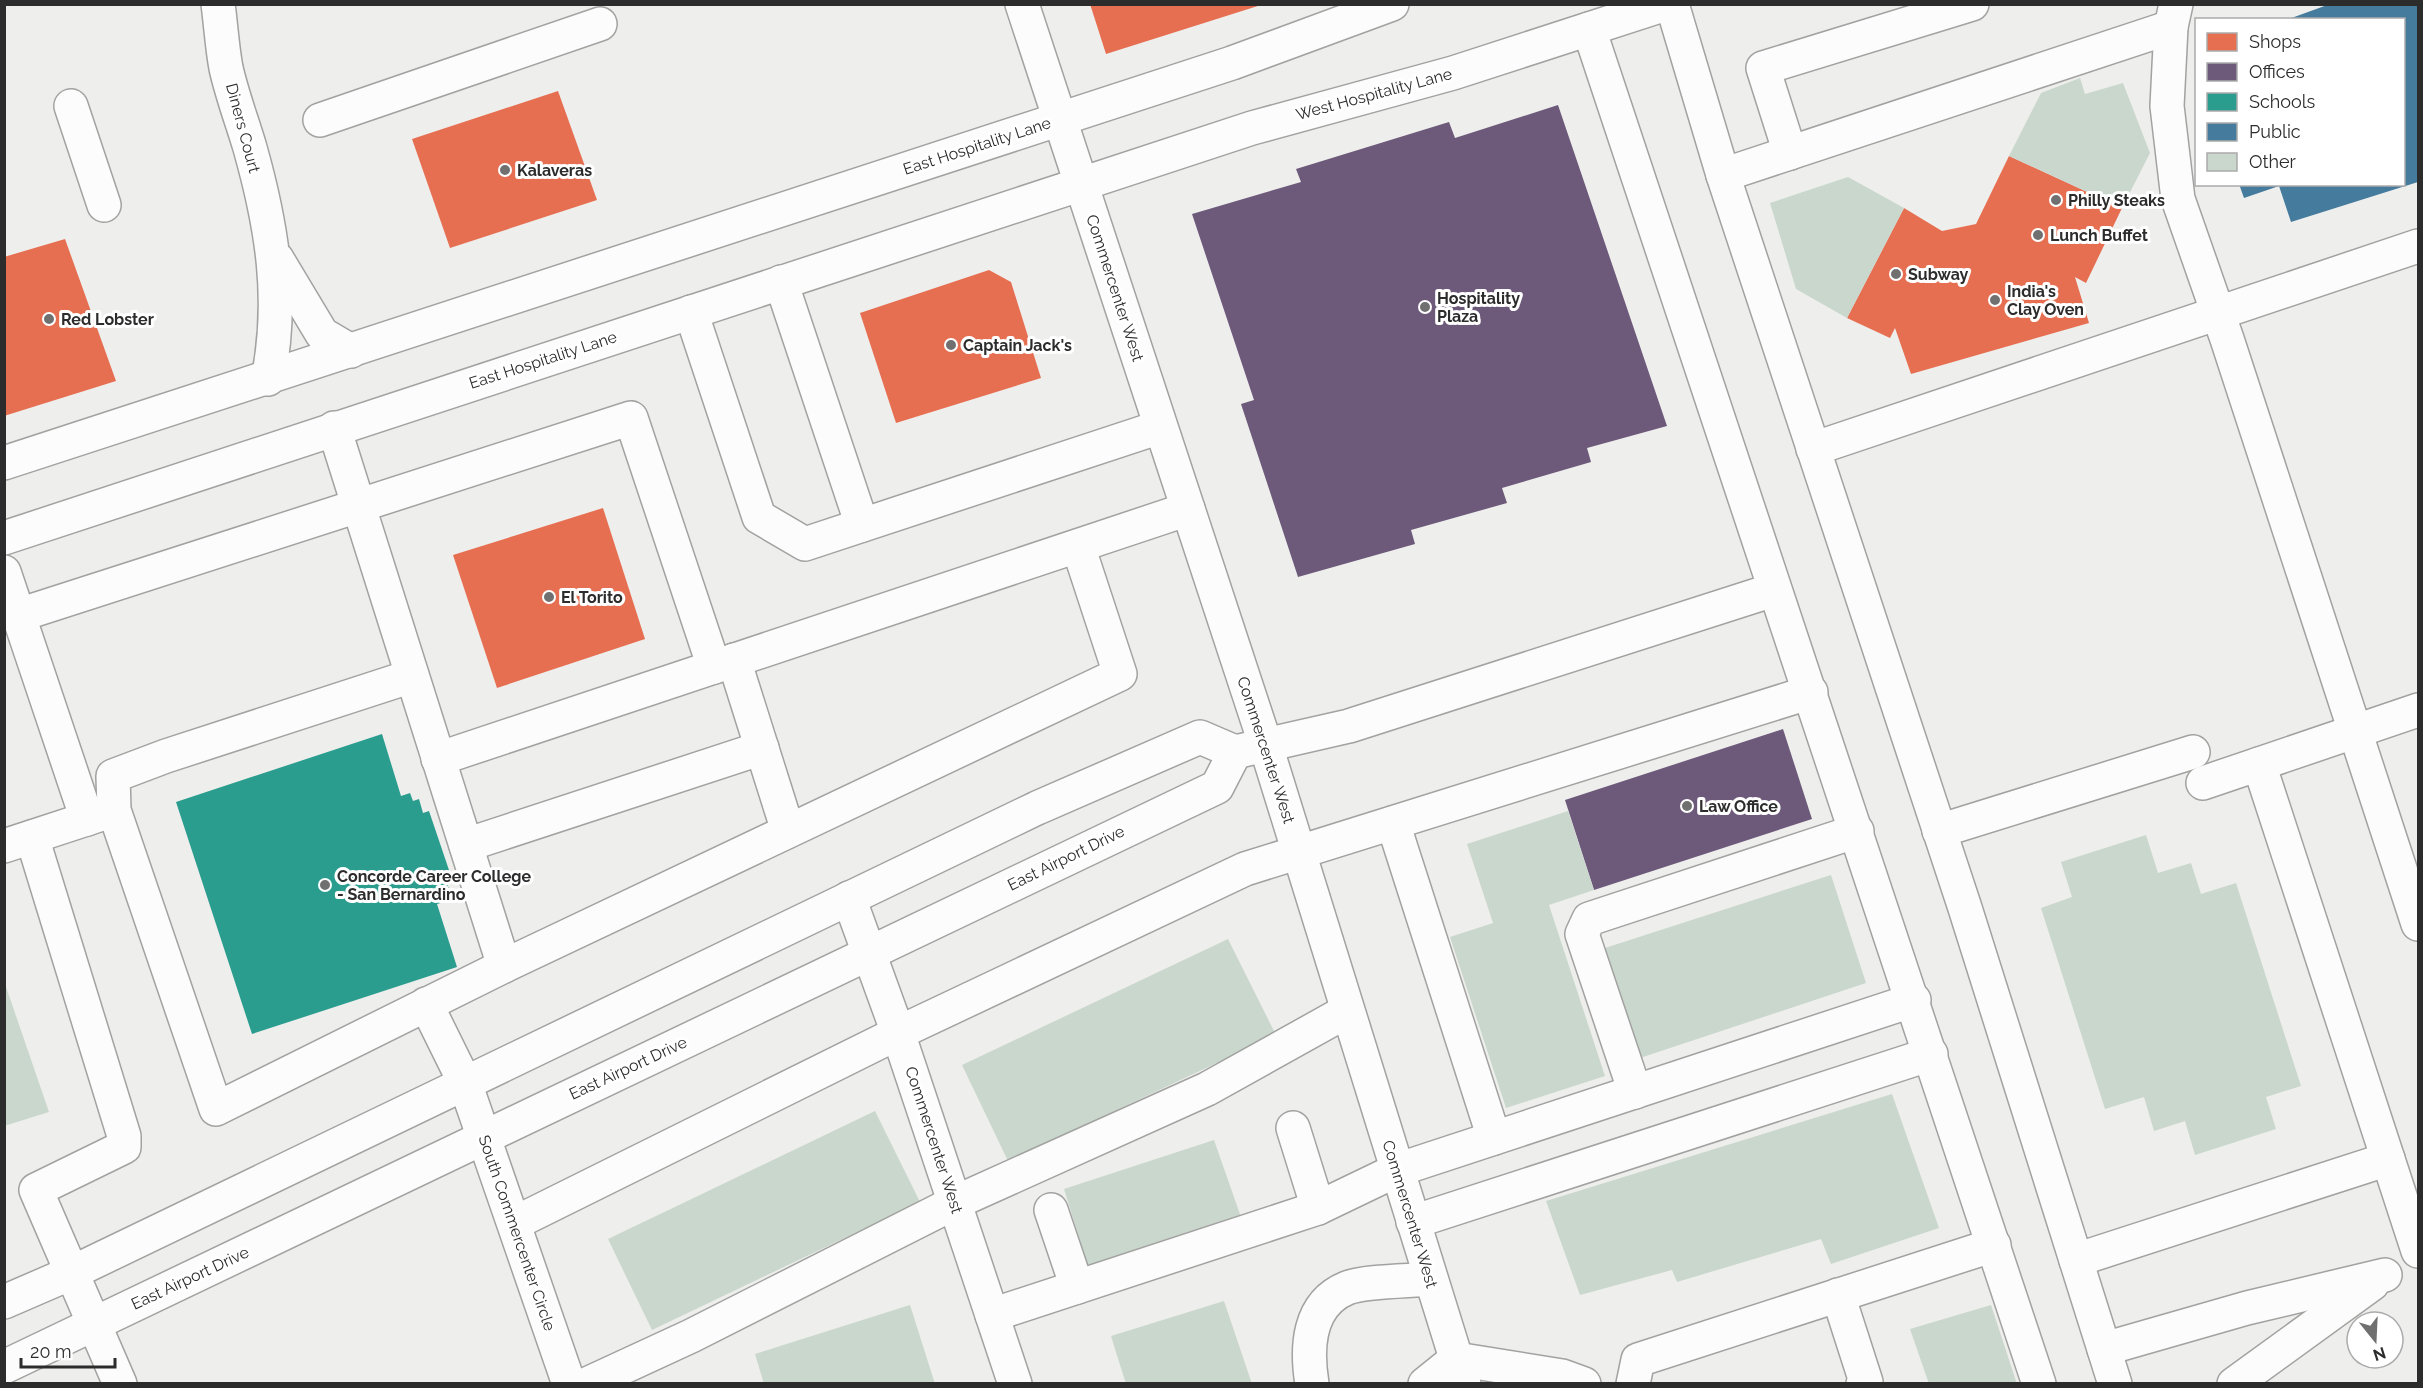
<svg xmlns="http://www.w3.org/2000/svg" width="2423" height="1388" font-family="Raleway,sans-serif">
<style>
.shops{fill:#e76f51}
.offices{fill:#6d597a}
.schools{fill:#2a9d8f}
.public{fill:#457b9d}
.building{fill:#cad7cd}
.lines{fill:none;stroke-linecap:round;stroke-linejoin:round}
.minor-casing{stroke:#a2a2a1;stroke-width:36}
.major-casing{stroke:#a2a2a1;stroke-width:36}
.minor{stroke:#fcfcfc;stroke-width:33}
.major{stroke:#fcfcfc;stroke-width:33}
.poi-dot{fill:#6f706f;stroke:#fff;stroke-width:2}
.labels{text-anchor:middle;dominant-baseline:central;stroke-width:6;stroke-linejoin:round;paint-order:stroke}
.street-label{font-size:16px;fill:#2b2c2b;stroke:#fff}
.poi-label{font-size:16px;font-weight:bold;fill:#2b2c2b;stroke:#fff;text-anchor:start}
</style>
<rect width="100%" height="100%" fill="#eeeeed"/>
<g class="shops">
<polygon points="1090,4 1261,4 1261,5 1106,54"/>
<polygon points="558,91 597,200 450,248 412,139"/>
<polygon points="2009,156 2122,208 2086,283 2075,277 2089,323 1911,374 1895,328 1890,338 1847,318 1904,208 1942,231 1976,224"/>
<polygon points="65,239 116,381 4,416 4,257"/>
<polygon points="989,270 1011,282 1041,378 896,423 860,313"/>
<polygon points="603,508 645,639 497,688 453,555"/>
</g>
<g class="offices">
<polygon points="1558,105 1667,426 1587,448 1591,462 1502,488 1507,503 1411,530 1415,544 1298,577 1241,404 1254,400 1192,214 1301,182 1296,169 1449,122 1455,138"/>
<polygon points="1783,729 1812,819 1594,890 1565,800"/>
</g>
<polygon class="schools" points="382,734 401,796 410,793 413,801 419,799 423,813 429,811 451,876 445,878 450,892 442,895 444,902 437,904 457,967 252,1034 176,802"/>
<polygon class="public" points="2330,4 2418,4 2418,182 2291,222 2279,186 2244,198 2239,184 2404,184 2404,20 2286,20"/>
<g class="building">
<polygon points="2080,78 2085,94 2123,83 2150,153 2122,208 2009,156 2041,93"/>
<polygon points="1848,177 1904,208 1847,318 1796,289 1770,203"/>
<polygon points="1568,811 1594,890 1549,905 1605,1076 1506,1108 1450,937 1493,923 1467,844"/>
<polygon points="2146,835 2158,873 2191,863 2201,894 2236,883 2301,1086 2266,1097 2276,1129 2195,1155 2185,1121 2154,1131 2144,1097 2105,1109 2041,908 2072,897 2061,862"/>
<polygon points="1831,875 1866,983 1640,1058 1605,948"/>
<polygon points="1228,939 1276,1035 1008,1161 962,1065"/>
<polygon points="4,981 49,1112 4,1126"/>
<polygon points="1892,1094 1939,1228 1831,1264 1821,1239 1677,1282 1672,1270 1580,1295 1546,1201"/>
<polygon points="875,1111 920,1202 652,1330 608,1239"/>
<polygon points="1214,1140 1242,1220 1089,1269 1064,1189"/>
<polygon points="1224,1301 1252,1384 1126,1384 1111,1336"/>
<polygon points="910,1305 935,1384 764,1384 755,1354"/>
<polygon points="1991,1305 2017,1384 1929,1384 1910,1329"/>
</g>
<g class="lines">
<g class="minor-casing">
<g id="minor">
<path d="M 218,4 C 221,26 222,47 226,68 C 232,95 242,121 250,148 C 272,226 284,299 268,379"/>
<polyline points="1022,4 1265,743 1464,1384"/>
<polyline points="1672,4 1723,175 1965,908 2115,1384"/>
<polyline points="2176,4 2171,27 2167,106 2178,199 2227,339 2418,924"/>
<polyline points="1589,29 2039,1384"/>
<polyline points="71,106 104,205"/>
<polyline points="320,120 600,24"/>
<polyline points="1790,153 1763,68 1972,4"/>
<polyline points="1723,175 2171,27"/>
<polyline points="277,259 322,334 351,351"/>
<polyline points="781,282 862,525"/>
<polyline points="691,312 759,517 805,544 1160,427"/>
<polyline points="334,428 504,966"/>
<polyline points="1813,449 2418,246"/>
<polyline points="4,572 87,819"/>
<polyline points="19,615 631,418 714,667"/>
<polyline points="734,660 788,831"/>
<polyline points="412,676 166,756 113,776 114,810 216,1109 504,966 1120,674 1078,546"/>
<polyline points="438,759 1188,509"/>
<polyline points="2259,764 2418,1251"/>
<polyline points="2203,783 2418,710"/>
<polyline points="1393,823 1494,1138"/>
<polyline points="1939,831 2193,752"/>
<polyline points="32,837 124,1136 124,1147 36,1190 120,1384"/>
<polyline points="466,845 762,748"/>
<polyline points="4,846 108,812"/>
<polyline points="849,898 898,1033 1015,1384"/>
<polyline points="426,1004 465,1083 569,1384"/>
<polyline points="1635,1092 1582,934 1589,919 1857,831"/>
<polyline points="1293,1128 1318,1208"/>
<polyline points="1051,1210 1077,1287"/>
<polyline points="1413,1222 1931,1054"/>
<polyline points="515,1223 898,1033 1245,869 1811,692"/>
<polyline points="2076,1260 2388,1159"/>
<polyline points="1838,1295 1866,1382 1863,1384"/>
<polyline points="4,1302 71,1273 1037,808 1200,737 1235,752 1349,726 1773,590"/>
<polyline points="992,1315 1318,1208 1397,1170 1914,1000"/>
<polyline points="2104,1349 2247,1308 2385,1275"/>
<polyline points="4,1367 1217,787 1235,752"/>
<polyline points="587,1384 691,1336 954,1203 1207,1089 1347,1011"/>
<path d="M 1312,1384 C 1306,1347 1308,1304 1347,1288 C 1364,1281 1410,1281 1430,1279"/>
<polyline points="1425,1384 1456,1359 1562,1376 1584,1384"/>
<polyline points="1633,1384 1638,1360 1994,1245"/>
<polyline points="2234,1384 2372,1284"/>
</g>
</g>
<g class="major-casing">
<g id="major">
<polyline points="4,463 1232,63 1392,4"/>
<polyline points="4,538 1252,128 1453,73 1666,4"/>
</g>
</g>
<use href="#minor" class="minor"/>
<use href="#major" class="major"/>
</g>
<g class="poi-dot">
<circle cx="505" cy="170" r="6"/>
<circle cx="2056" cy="200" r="6"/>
<circle cx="2038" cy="235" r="6"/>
<circle cx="1896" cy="274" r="6"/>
<circle cx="1995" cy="300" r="6"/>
<circle cx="1425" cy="307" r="6"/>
<circle cx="49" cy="319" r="6"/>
<circle cx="951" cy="345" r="6"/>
<circle cx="549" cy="597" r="6"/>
<circle cx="1687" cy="806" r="6"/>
<circle cx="325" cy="885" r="6"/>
</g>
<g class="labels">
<g class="street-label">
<text transform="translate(1374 94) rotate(-15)">West Hospitality Lane</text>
<text transform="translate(243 128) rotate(75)">Diners Court</text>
<text transform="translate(977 146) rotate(-18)">East Hospitality Lane</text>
<text transform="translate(1115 288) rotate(72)">Commercenter West</text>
<text transform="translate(543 360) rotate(-18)">East Hospitality Lane</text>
<text transform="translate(1266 750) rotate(72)">Commercenter West</text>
<text transform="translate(1066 858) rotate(-26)">East Airport Drive</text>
<text transform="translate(628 1068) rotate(-25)">East Airport Drive</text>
<text transform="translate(934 1140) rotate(72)">Commercenter West</text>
<text transform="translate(1410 1214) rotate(73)">Commercenter West</text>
<text transform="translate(517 1233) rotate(71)">South Commercenter Circle</text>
<text transform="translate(190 1278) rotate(-25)">East Airport Drive</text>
</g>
<g class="poi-label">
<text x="517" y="170">Kalaveras</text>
<text x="2068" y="200">Philly Steaks</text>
<text x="2050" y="235">Lunch Buffet</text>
<text x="1908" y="274">Subway</text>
<text x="2007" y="291">India's<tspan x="2007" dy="18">Clay Oven</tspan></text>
<text x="1437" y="298">Hospitality<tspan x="1437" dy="18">Plaza</tspan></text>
<text x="61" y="319">Red Lobster</text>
<text x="963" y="345">Captain Jack's</text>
<text x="561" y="597">El Torito</text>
<text x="1699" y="806">Law Office</text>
<text x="337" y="876">Concorde Career College<tspan x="337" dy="18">- San Bernardino</tspan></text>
</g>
</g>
<rect width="2423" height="1388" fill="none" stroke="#2b2c2b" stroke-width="12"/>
<rect x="2195" y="18" width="210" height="168" fill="#ffffff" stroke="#aaabaa" stroke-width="1.5"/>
<rect x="2207" y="33" width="30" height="18" fill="#e76f51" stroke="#aaabaa" stroke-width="1.5"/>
<text x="2249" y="48" font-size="18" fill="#2b2c2b">Shops</text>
<rect x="2207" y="63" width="30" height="18" fill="#6d597a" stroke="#aaabaa" stroke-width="1.5"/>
<text x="2249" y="78" font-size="18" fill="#2b2c2b">Offices</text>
<rect x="2207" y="93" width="30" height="18" fill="#2a9d8f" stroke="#aaabaa" stroke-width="1.5"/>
<text x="2249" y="108" font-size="18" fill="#2b2c2b">Schools</text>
<rect x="2207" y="123" width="30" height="18" fill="#457b9d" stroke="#aaabaa" stroke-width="1.5"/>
<text x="2249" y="138" font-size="18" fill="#2b2c2b">Public</text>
<rect x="2207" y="153" width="30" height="18" fill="#cad7cd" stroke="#aaabaa" stroke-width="1.5"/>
<text x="2249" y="168" font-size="18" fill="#2b2c2b">Other</text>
<g transform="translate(2375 1340) rotate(162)"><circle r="28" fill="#ffffff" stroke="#aaabaa" stroke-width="1.5"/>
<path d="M0-4.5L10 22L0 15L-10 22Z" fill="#6f706f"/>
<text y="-9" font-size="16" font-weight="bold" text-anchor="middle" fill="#2b2c2b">N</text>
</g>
<path d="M21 1358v9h94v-9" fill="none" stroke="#2b2c2b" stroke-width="3"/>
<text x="30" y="1358" font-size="18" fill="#2b2c2b" stroke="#ffffff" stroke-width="4.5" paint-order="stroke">20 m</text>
</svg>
